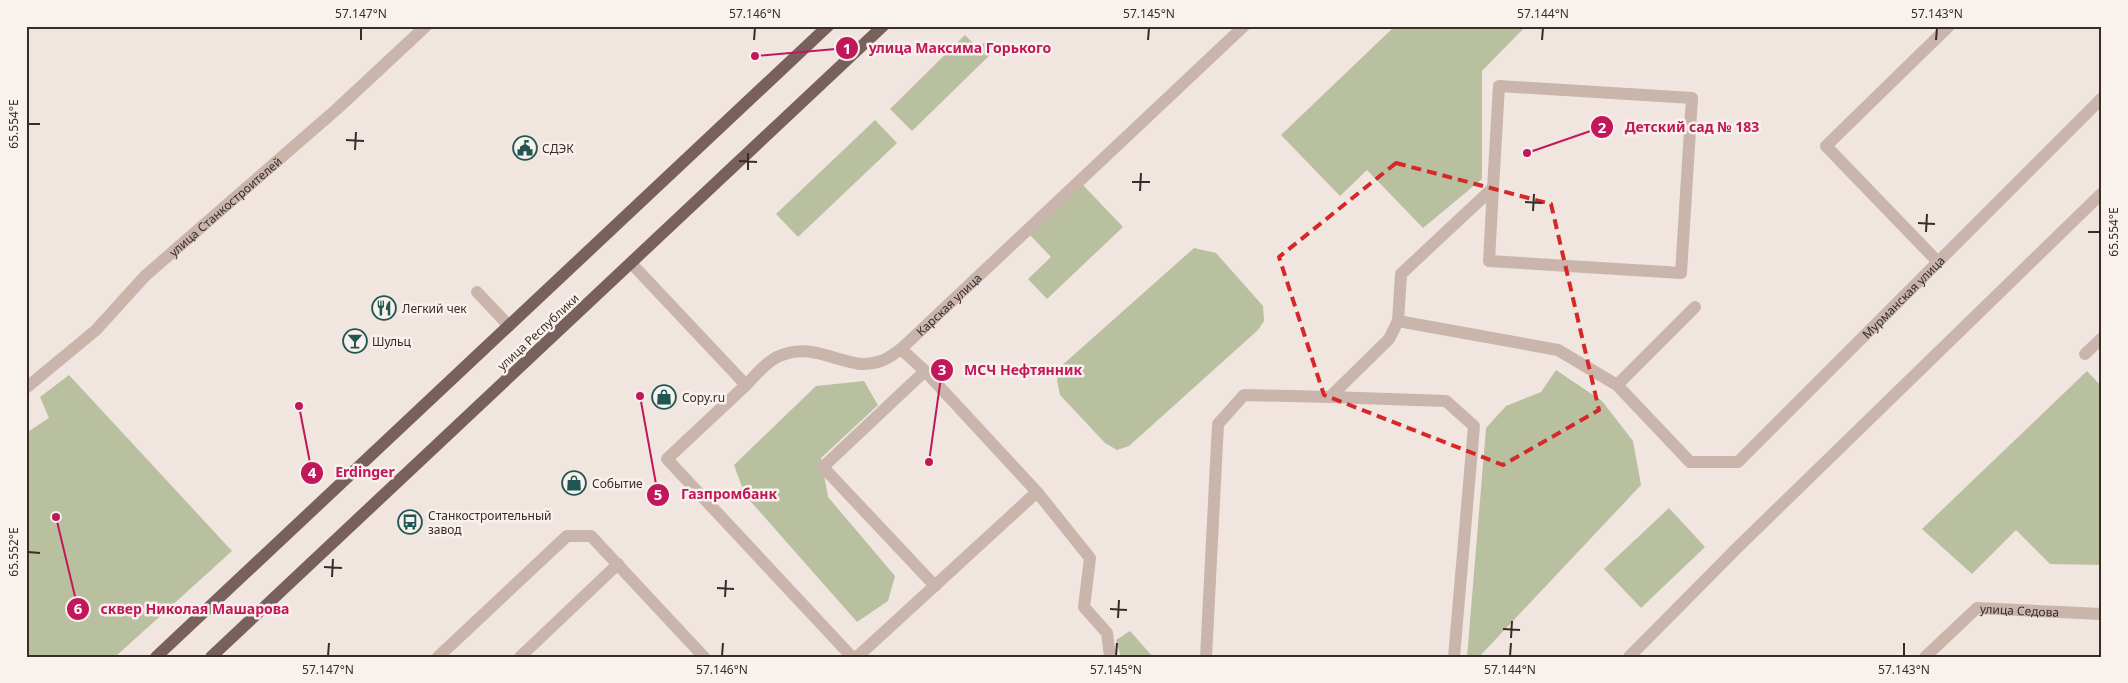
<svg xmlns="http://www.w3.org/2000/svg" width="2128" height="683" font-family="'Noto Sans',sans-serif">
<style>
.green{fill:#b9c09f}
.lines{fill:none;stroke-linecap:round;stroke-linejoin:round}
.minor{stroke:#c9b5ab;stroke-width:12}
.major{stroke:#78615c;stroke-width:12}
.marked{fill:none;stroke:#d62828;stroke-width:4;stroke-dasharray:10 6;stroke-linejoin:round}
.ticks{fill:none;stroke:#372c2a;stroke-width:2}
.labels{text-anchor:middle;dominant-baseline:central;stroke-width:5;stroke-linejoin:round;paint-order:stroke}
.poi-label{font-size:12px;fill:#372c2a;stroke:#f9f1eb;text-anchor:start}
.street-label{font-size:12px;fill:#372c2a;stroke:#f9f1eb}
.leader{fill:none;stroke:#c2185b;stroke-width:2}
.callout-dot{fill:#c2185b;stroke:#f9f1eb;stroke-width:2}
.mark-label{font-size:15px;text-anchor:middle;font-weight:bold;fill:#fff}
.callout-label{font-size:14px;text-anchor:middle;font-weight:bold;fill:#c2185b;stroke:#f9f1eb;stroke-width:5;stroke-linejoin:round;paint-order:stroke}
.neatline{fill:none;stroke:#372c2a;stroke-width:2}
.ticks-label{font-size:12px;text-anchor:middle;fill:#372c2a}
</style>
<rect width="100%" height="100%" fill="#f1e6df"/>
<g class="green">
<polygon points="1395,26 1526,26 1482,71 1482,179 1423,228 1367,170 1340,196 1281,135"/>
<polygon points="965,35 978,48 986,41 995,50 912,131 890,109"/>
<polygon points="875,120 897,143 798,237 776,214"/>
<polygon points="1082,184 1123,227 1047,299 1028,279 1051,257 1029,234"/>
<polygon points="1194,248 1216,253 1263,306 1264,321 1258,330 1129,446 1117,450 1105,443 1060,395 1057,380 1059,368"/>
<polygon points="1556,370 1602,401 1633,441 1641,485 1479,657 1467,657 1486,428 1506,406 1541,392"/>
<polygon points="2087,371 2102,387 2102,565 2050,564 2016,530 1972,574 1922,529"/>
<polygon points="69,375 232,551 115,657 26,657 26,433 49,418 40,397"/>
<polygon points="864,381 878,405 821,458 828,497 895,576 888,601 857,622 745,495 734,465 816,386"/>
<polygon points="1669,508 1705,547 1641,608 1604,569"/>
<polygon points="1130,631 1153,657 1121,657 1116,640"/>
</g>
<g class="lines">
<g class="minor">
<polyline points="1937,261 1826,146 1949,26"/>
<path id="s1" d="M 631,263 L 746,385 C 755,376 766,362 777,357 C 819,338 845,374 881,361 C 888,359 895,353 901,349 L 1244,26"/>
<polyline points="477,292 509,326"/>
<polyline points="1398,321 1401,274 1493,188 1499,86 1692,98 1681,273 1489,261 1493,188"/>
<polyline points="2085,354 2102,338"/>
<polyline points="925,371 823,467 935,586"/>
<polyline points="746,385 667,459 852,657"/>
<polyline points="1617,385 1695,307"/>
<path id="s2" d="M 26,388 L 96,330 L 145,276 L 338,108 L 426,26"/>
<polyline points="1330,397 1446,401 1474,426 1454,657"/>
<polyline points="1037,492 1090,558 1084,607 1107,633 1110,657"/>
<polyline points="438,657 567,536 591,536 704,657"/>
<polyline points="520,657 618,564"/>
<polyline points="857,657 1037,492 925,371 901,349"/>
<path id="s3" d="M 1206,657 L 1218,424 L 1244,395 L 1330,397 L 1389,339 L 1398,321 L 1558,350 L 1617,385 L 1690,462 L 1738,462 L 2102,98"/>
<polyline points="1629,657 1739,546 2102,193"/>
<path id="s4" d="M 1925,657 L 1977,608 L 2102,614"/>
</g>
<g class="major">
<polyline points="156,657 828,26"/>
<polyline points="211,657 883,26"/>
</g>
</g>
<path class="marked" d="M 1396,163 L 1551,204 L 1599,410 L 1503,465 L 1324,395 L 1279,257 Z"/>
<path class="ticks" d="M 361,40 L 361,28M 754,40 L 755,28M 1148,40 L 1149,28M 1542,40 L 1543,28M 1936,40 L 1937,28M 28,124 L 40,124M 346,140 L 364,141M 355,150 L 356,132M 739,161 L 757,162M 748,170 L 748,153M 1132,182 L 1150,182M 1140,191 L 1141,173M 1525,202 L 1542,203M 1533,211 L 1534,194M 1918,223 L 1935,224M 1926,232 L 1927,214M 2088,232 L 2100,232M 28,552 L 40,553M 324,567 L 342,568M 332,577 L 333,559M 717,588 L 734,589M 725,597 L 726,580M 1110,609 L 1127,610M 1118,618 L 1119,600M 1503,629 L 1520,630M 1511,638 L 1512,621M 328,656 L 329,643M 722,656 L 723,643M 1116,656 L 1117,643M 1510,656 L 1511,643M 1904,656 L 1904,643"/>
<defs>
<g id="civic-ring" transform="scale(1.25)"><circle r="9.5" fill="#f9f1eb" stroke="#215753" stroke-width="1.5"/><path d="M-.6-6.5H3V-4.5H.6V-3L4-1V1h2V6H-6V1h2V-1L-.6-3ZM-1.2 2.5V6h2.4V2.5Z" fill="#215753"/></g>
<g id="restaurant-ring" transform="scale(1.25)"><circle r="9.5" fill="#f9f1eb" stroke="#215753" stroke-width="1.5"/><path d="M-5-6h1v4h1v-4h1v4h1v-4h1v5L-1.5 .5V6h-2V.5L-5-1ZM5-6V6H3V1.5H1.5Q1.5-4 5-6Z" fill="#215753"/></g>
<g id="bar-ring" transform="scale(1.25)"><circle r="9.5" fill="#f9f1eb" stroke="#215753" stroke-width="1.5"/><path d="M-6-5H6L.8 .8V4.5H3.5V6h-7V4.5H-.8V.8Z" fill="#215753"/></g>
<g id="shop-ring" transform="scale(1.25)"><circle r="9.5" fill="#f9f1eb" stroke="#215753" stroke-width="1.5"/><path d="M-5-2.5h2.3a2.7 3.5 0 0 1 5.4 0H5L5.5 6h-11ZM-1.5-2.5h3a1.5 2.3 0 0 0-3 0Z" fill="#215753"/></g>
<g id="bus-ring" transform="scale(1.25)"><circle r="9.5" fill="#f9f1eb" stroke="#215753" stroke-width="1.5"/><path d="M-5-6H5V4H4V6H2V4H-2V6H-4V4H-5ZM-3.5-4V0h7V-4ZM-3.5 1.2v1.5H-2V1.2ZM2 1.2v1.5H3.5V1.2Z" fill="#215753"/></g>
</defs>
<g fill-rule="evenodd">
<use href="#civic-ring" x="525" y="148"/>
<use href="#restaurant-ring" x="384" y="308"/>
<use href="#bar-ring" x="355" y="341"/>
<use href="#shop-ring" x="664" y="397"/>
<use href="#shop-ring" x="574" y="483"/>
<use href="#bus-ring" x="410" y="522"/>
</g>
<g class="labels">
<g class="poi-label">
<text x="542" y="148">СДЭК</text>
<text x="402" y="308">Легкий чек</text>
<text x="372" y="341">Шульц</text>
<text x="682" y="397">Copy.ru</text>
<text x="592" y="483">Событие</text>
<text x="428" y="515">Станкостроительный<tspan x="428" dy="14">завод</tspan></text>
</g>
<g class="street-label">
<text stroke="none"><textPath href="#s2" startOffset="270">улица Станкостроителей</textPath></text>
<text stroke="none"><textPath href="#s3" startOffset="1080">Мурманская улица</textPath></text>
<text stroke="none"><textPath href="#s1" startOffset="405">Карская улица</textPath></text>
<text transform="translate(538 332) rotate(-43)">улица Республики</text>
<text stroke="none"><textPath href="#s4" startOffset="114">улица Седова</textPath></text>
</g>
</g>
<path class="leader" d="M755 56L847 48M1527 153L1602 127M929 462L942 370M299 406L312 473M640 396L658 495M56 517L78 609"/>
<g class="callout-dot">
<circle cx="755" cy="56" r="5"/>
<circle cx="1527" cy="153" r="5"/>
<circle cx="929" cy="462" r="5"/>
<circle cx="299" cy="406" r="5"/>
<circle cx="640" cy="396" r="5"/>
<circle cx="56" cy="517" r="5"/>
<circle cx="847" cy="48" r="12"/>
<circle cx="1602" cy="127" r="12"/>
<circle cx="942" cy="370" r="12"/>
<circle cx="312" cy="473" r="12"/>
<circle cx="658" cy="495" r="12"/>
<circle cx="78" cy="609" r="12"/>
</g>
<g class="mark-label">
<text x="847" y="54">1</text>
<text x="1602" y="133">2</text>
<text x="942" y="375">3</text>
<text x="312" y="478">4</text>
<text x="658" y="500">5</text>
<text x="78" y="614">6</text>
</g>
<g class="callout-label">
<text x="960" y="53">улица Максима Горького</text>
<text x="1692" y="132">Детский сад № 183</text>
<text x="1023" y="375">МСЧ Нефтянник</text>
<text x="365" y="477">Erdinger</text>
<text x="729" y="499">Газпромбанк</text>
<text x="195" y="614">сквер Николая Машарова</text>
</g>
<rect width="2128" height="683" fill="none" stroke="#f9f1eb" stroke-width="55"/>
<rect x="28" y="28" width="2072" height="628" class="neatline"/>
<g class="ticks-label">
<text x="361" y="18">57.147°N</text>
<text x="755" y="18">57.146°N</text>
<text x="1149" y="18">57.145°N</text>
<text x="1543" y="18">57.144°N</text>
<text x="1937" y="18">57.143°N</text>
<text transform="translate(14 124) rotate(-90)" y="4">65.554°E</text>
<text transform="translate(2114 232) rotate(-90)" y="4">65.554°E</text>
<text transform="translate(14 552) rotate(-90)" y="4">65.552°E</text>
<text x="328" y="674">57.147°N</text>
<text x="722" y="674">57.146°N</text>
<text x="1116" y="674">57.145°N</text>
<text x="1510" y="674">57.144°N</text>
<text x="1904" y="674">57.143°N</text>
</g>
</svg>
